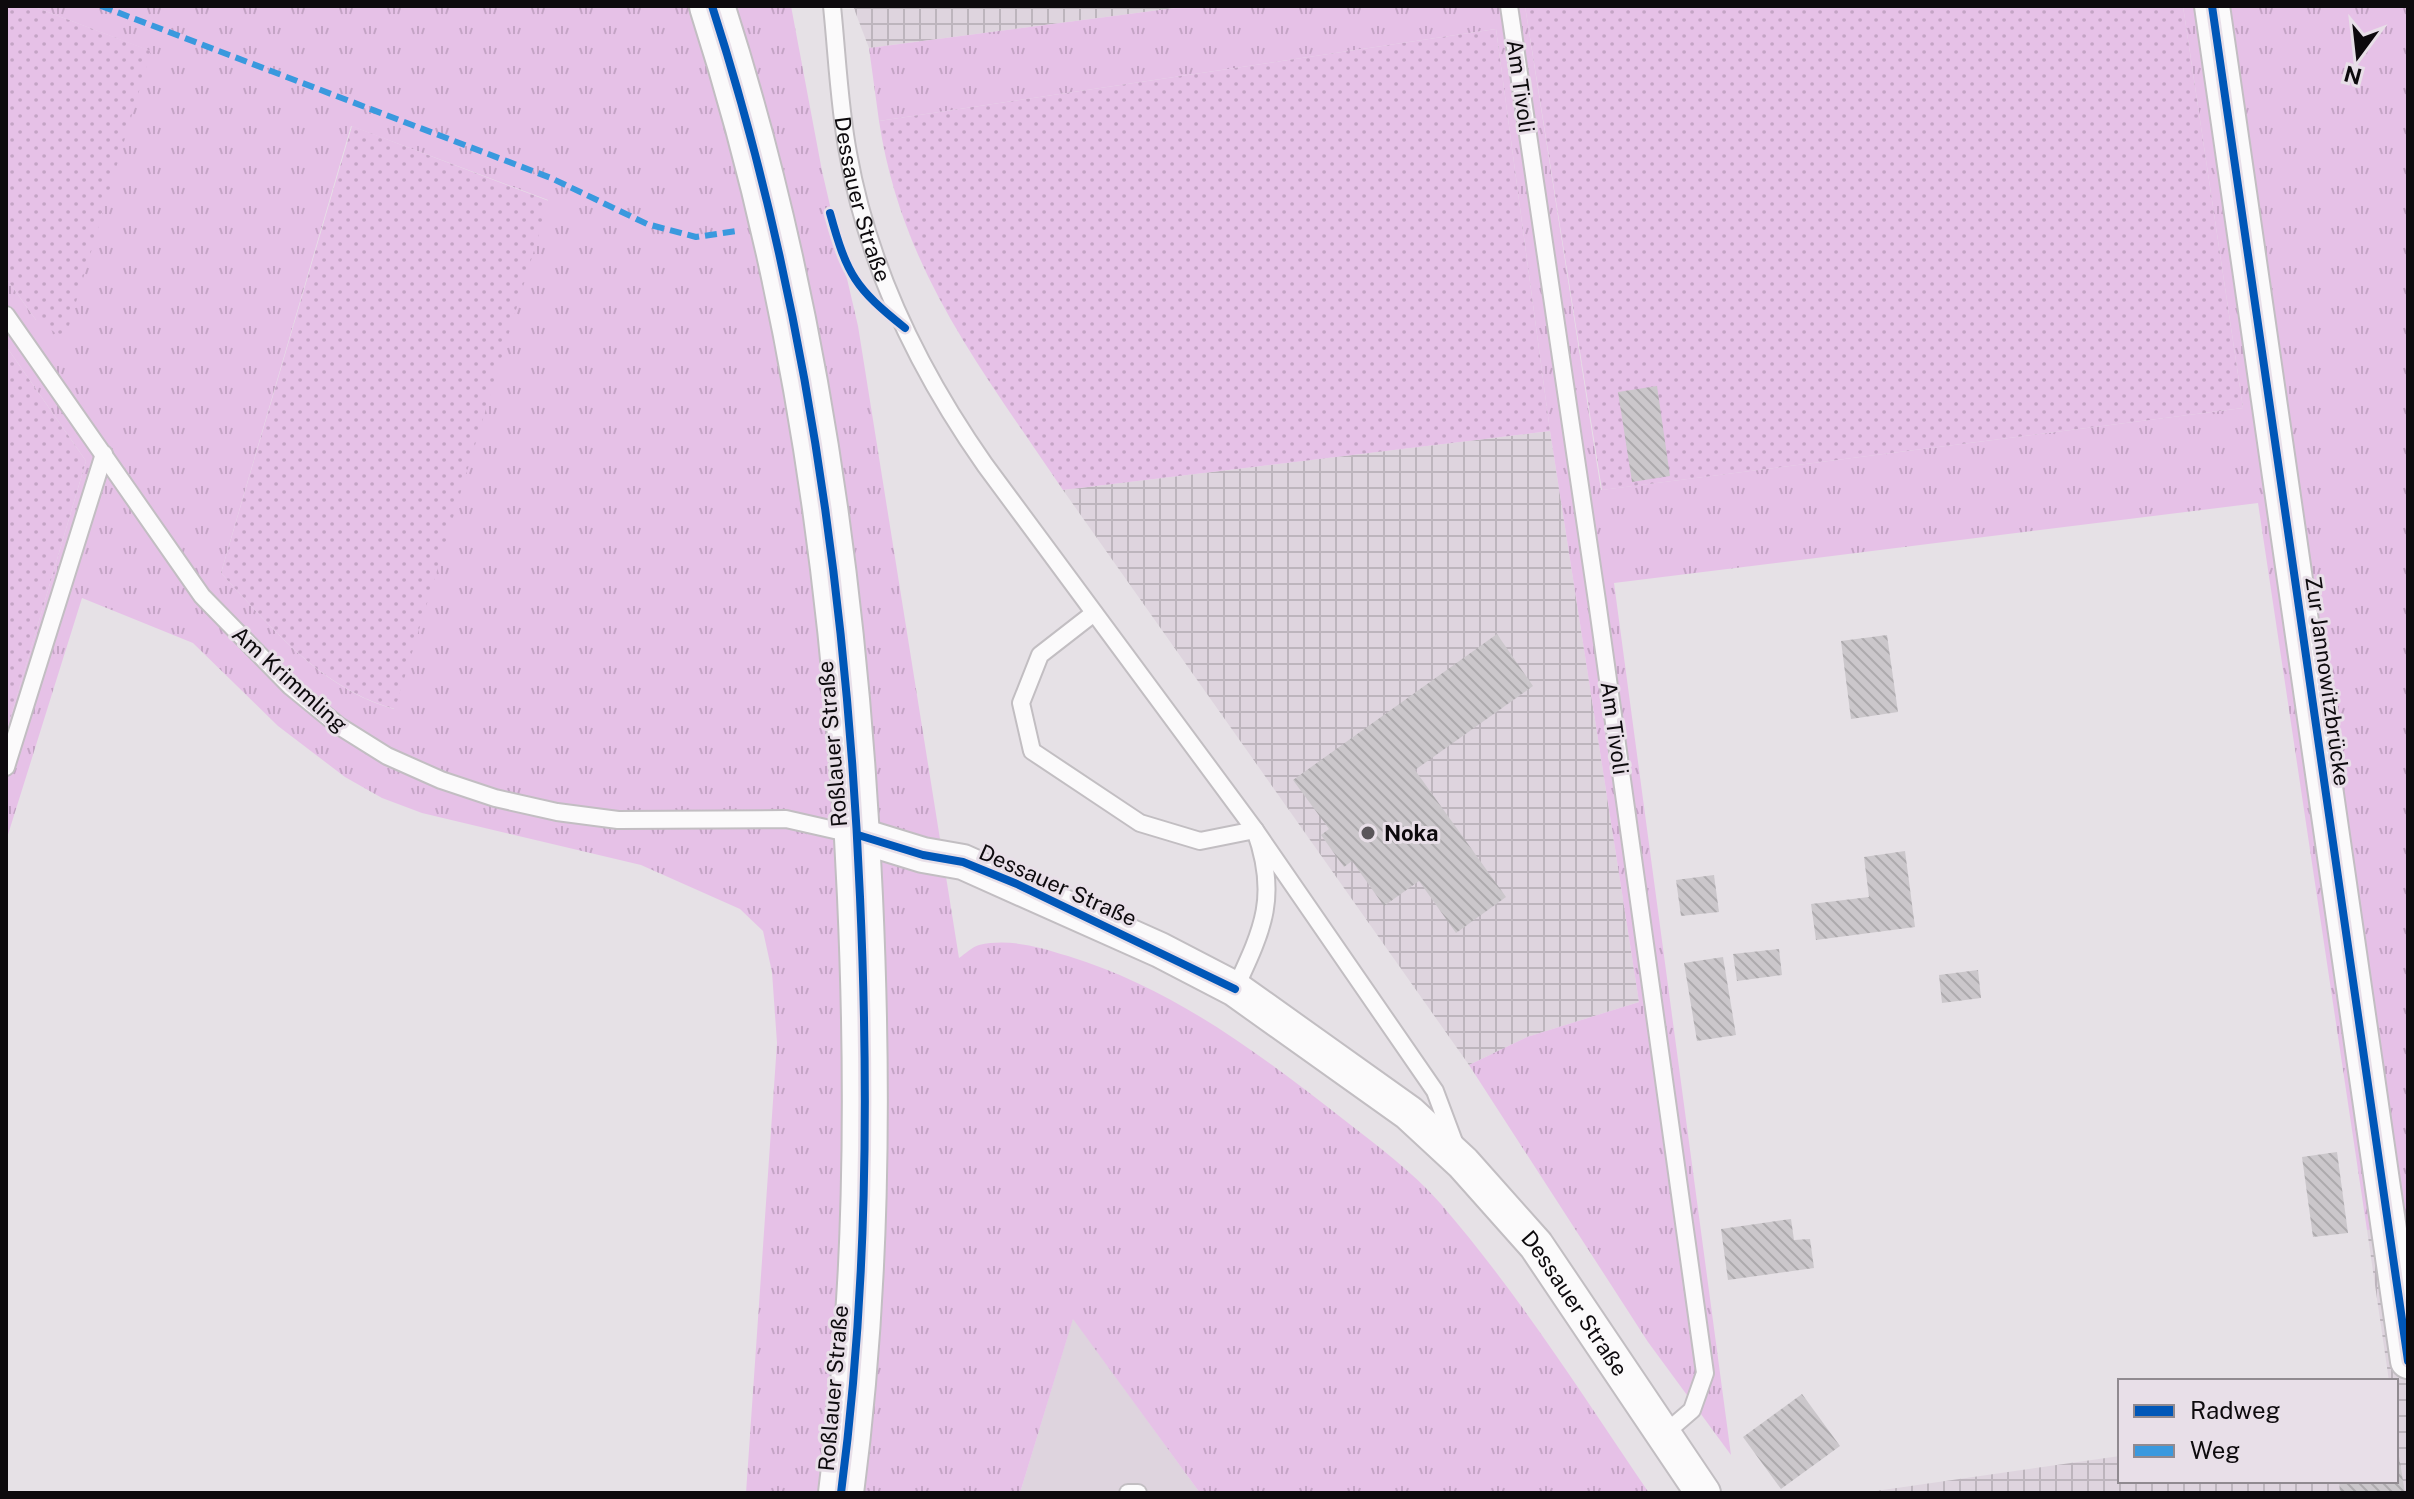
<svg xmlns="http://www.w3.org/2000/svg" width="2414" height="1499" font-family="'Public Sans',sans-serif">
<style>
.built{fill:#ded4de}
.industrial{fill:url(#industrial-grid)}
.grass{fill:url(#grass-tufts);fill-rule:evenodd}
.garden{fill:url(#garden-dots)}
.building{fill:url(#building-back-hatch)}
.lines{fill:none;stroke-linecap:round;stroke-linejoin:round}
.lane-casing{stroke:#c2bec2;stroke-width:20}
.street-casing{stroke:#c2bec2;stroke-width:38}
.primary-casing{stroke:#c2bec2;stroke-width:48}
.lane{stroke:#fbfafb;stroke-width:16}
.street{stroke:#fbfafb;stroke-width:34}
.primary{stroke:#fbfafb;stroke-width:44}
.quiet{stroke:#3a99de;stroke-width:6;stroke-dasharray:12 6;stroke-linecap:butt}
.cycleway-casing{stroke:#e8dfe8;stroke-width:13}
.cycleway{stroke:#0057b8;stroke-width:8}
.poi-dot{fill:#595559;stroke:#e8dfe8;stroke-width:3}
.labels{text-anchor:middle;dominant-baseline:central;stroke-width:6;stroke-linejoin:round;paint-order:stroke}
.street-label{font-size:22px;fill:#0d0a0d;stroke:#e8dfe8}
.poi-label{font-size:22px;font-weight:bold;fill:#0d0a0d;stroke:#e8dfe8;text-anchor:start}
</style>
<defs>
<pattern id="industrial-grid" width="8" height="8" patternUnits="userSpaceOnUse" patternTransform="scale(2)"><rect width="8" height="8" fill="#ded4de"/><path d="M0 4h8M4 0v8" fill="none" stroke="#bdb5bd"/></pattern>
<pattern id="grass-tufts" width="24" height="20" patternUnits="userSpaceOnUse" patternTransform="scale(2)"><rect width="24" height="20" fill="#e6c1e7"/><path d="M3 7l-1-3M5 7V3M7 7l1-3M15 17l-1-3M17 17v-4M19 17l1-3" fill="none" stroke="#c4a4c5"/></pattern>
<pattern id="garden-dots" width="8" height="8" patternUnits="userSpaceOnUse" patternTransform="scale(2)"><rect width="8" height="8" fill="#e6c1e7"/><path d="M2 2h.1M6 6h.1" fill="none" stroke="#c4a4c5" stroke-width="1.8" stroke-linecap="round"/></pattern>
<pattern id="building-back-hatch" width="6" height="6" patternUnits="userSpaceOnUse" patternTransform="scale(2)"><rect width="6" height="6" fill="#cbc7cb"/><path d="M-1 5l2 2M0 0l6 6M5-1l2 2" fill="none" stroke="#adaaad"/></pattern>
</defs>
<rect width="100%" height="100%" fill="#e6e1e6"/>
<polygon class="built" points="1073,1318 1200,1493 1020,1493"/>
<g class="industrial">
<polygon points="853,6 1190,6 869,48"/>
<polygon points="1550,431 1639,1002 1527,1037 1469,1065 1063,490"/>
<polygon points="2408,1227 2408,1493 1862,1493 2120,1456 2120,1481 2396,1481 2396,1381 2389,1381 2367,1230"/>
</g>
<g class="grass">
<path d="M 32,6 L 791,6 L 822,171 L 858,326 L 959,958 C 965,954 972,947 979,945 C 1009,938 1039,947 1068,956 C 1174,989 1257,1052 1343,1119 C 1376,1145 1412,1171 1440,1203 C 1518,1293 1582,1394 1649,1493 L 1200,1493 L 1073,1319 L 1020,1493 L 746,1493 L 777,1043 L 772,972 L 763,931 L 740,909 L 641,865 L 422,813 L 382,798 L 345,777 L 278,726 L 193,643 L 82,598 L 6,841 L 6,733 L 86,461 L 6,346 L 6,278 L 36,320 L 150,51 ZM 351,126 L 548,200 L 394,709 C 321,689 271,627 221,573 Z"/>
<polygon points="1190,6 1525,6 1601,490 2243,408 2183,6 2408,6 2408,1227 2367,1230 2258,503 1614,583 1731,1455 1648,1342 1469,1065 1527,1037 1639,1002 1550,431 1496,29 879,121 869,48"/>
</g>
<g class="garden">
<polygon points="6,6 32,6 151,51 65,339 36,320 6,278"/>
<polygon points="1525,6 2183,6 2243,408 1602,490"/>
<path d="M 1496,29 L 1550,431 L 1063,490 C 981,368 902,271 879,121 Z"/>
<path d="M 352,126 L 549,201 L 395,709 C 321,689 271,627 221,573 Z"/>
<polygon points="6,346 86,461 6,733"/>
</g>
<g class="building">
<polygon points="1657,386 1670,476 1632,482 1618,392"/>
<polygon points="1497,634 1533,686 1415,770 1506,897 1456,933 1419,881 1384,906 1352,861 1344,867 1321,835 1329,829 1293,780"/>
<polygon points="1887,635 1898,712 1851,719 1841,641"/>
<polygon points="1905,851 1915,927 1816,940 1811,904 1869,897 1864,857"/>
<polygon points="1714,875 1719,912 1681,916 1676,880"/>
<polygon points="1779,949 1782,975 1737,981 1733,954"/>
<polygon points="1723,957 1736,1035 1697,1041 1684,963"/>
<polygon points="1978,970 1981,998 1942,1003 1939,975"/>
<polygon points="2337,1152 2348,1233 2313,1237 2302,1157"/>
<polygon points="1791,1219 1794,1240 1810,1239 1814,1268 1728,1280 1721,1229"/>
<polygon points="1802,1394 1840,1446 1781,1489 1743,1437"/>
<polygon points="2396,1438 2405,1493 2340,1493 2339,1481 2396,1481"/>
</g>
<g class="lines">
<g class="lane-casing">
<g id="lane">
<path id="s1" d="M 832,6 C 837,54 839,105 848,153 C 868,266 919,371 985,465 L 1255,830 C 1279,896 1263,929 1235,989"/>
<polyline points="1509,6 1597,601 1705,1373 1692,1410 1663,1435"/>
<polyline points="6,315 202,596 290,686 339,726 387,756 441,780 495,798 557,812 618,820 786,819 852,834"/>
<polyline points="1094,613 1040,655 1021,703 1032,751 1140,823 1200,841 1255,830 1435,1091 1456,1147"/>
<polyline points="6,767 104,454"/>
<polyline points="1128,1493 1138,1493"/>
</g>
</g>
<g class="street-casing">
<g id="street">
<polyline points="2212,6 2408,1361"/>
<path id="s2" d="M 858,835 L 923,855 L 963,862 L 1160,950 L 1235,989 L 1409,1113 L 1463,1163 L 1536,1245 L 1703,1493"/>
</g>
</g>
<g class="primary-casing">
<path id="primary" d="M 712,6 C 805,294 847,596 860,897 C 869,1096 867,1295 841,1493"/>
</g>
<use href="#lane" class="lane"/>
<use href="#street" class="street"/>
<use href="#primary" class="primary"/>
<polyline class="quiet" points="101,6 551,178 647,224 696,237 737,231"/>
<g class="cycleway-casing">
<g id="cycleway">
<path d="M 712,6 C 805,294 847,596 860,897 C 869,1096 867,1295 841,1493"/>
<polyline points="2212,6 2408,1361"/>
<path d="M 830,213 C 847,275 855,288 905,328"/>
<polyline points="858,835 923,855 963,862 1017,884 1235,989"/>
</g>
</g>
<use href="#cycleway" class="cycleway"/>
</g>
<circle class="poi-dot" cx="1368" cy="833" r="8"/>
<g class="labels">
<g class="street-label">
<text transform="translate(1521 86) rotate(82)">Am Tivoli</text>
<text stroke="none"><textPath href="#s1" startOffset="196">Dessauer Straße</textPath></text>
<text transform="translate(290 679) rotate(42)">Am Krimmling</text>
<text transform="translate(2328 681) rotate(82)">Zur Jannowitzbrücke</text>
<text transform="translate(1615 728) rotate(82)">Am Tivoli</text>
<text transform="translate(832 744) rotate(-95)">Roßlauer Straße</text>
<text transform="translate(1058 885) rotate(24)">Dessauer Straße</text>
<text stroke="none"><textPath href="#s2" startOffset="876">Dessauer Straße</textPath></text>
<text transform="translate(833 1388) rotate(-85)">Roßlauer Straße</text>
</g>
<g class="poi-label">
<text x="1384" y="833">Noka</text>
</g>
</g>
<rect width="2414" height="1499" fill="none" stroke="#0d0a0d" stroke-width="16"/>
<rect x="2118" y="1379" width="280" height="104" fill="#e8dfe8" stroke="#908a90" stroke-width="2"/>
<rect x="2134" y="1405" width="40" height="12" fill="#0057b8" stroke="#908a90" stroke-width="2"/>
<text x="2190" y="1419" font-size="24" fill="#0d0a0d">Radweg</text>
<rect x="2134" y="1445" width="40" height="12" fill="#3a99de" stroke="#908a90" stroke-width="2"/>
<text x="2190" y="1459" font-size="24" fill="#0d0a0d">Weg</text>
<g transform="translate(2358 56) rotate(195)" stroke="#e8dfe8" stroke-width="6" paint-order="stroke">
<path d="M0-6L14 30L0 20L-14 30Z" fill="#0d0a0d"/>
<text y="-12" font-size="22" font-weight="bold" text-anchor="middle" fill="#0d0a0d">N</text>
</g>
</svg>
